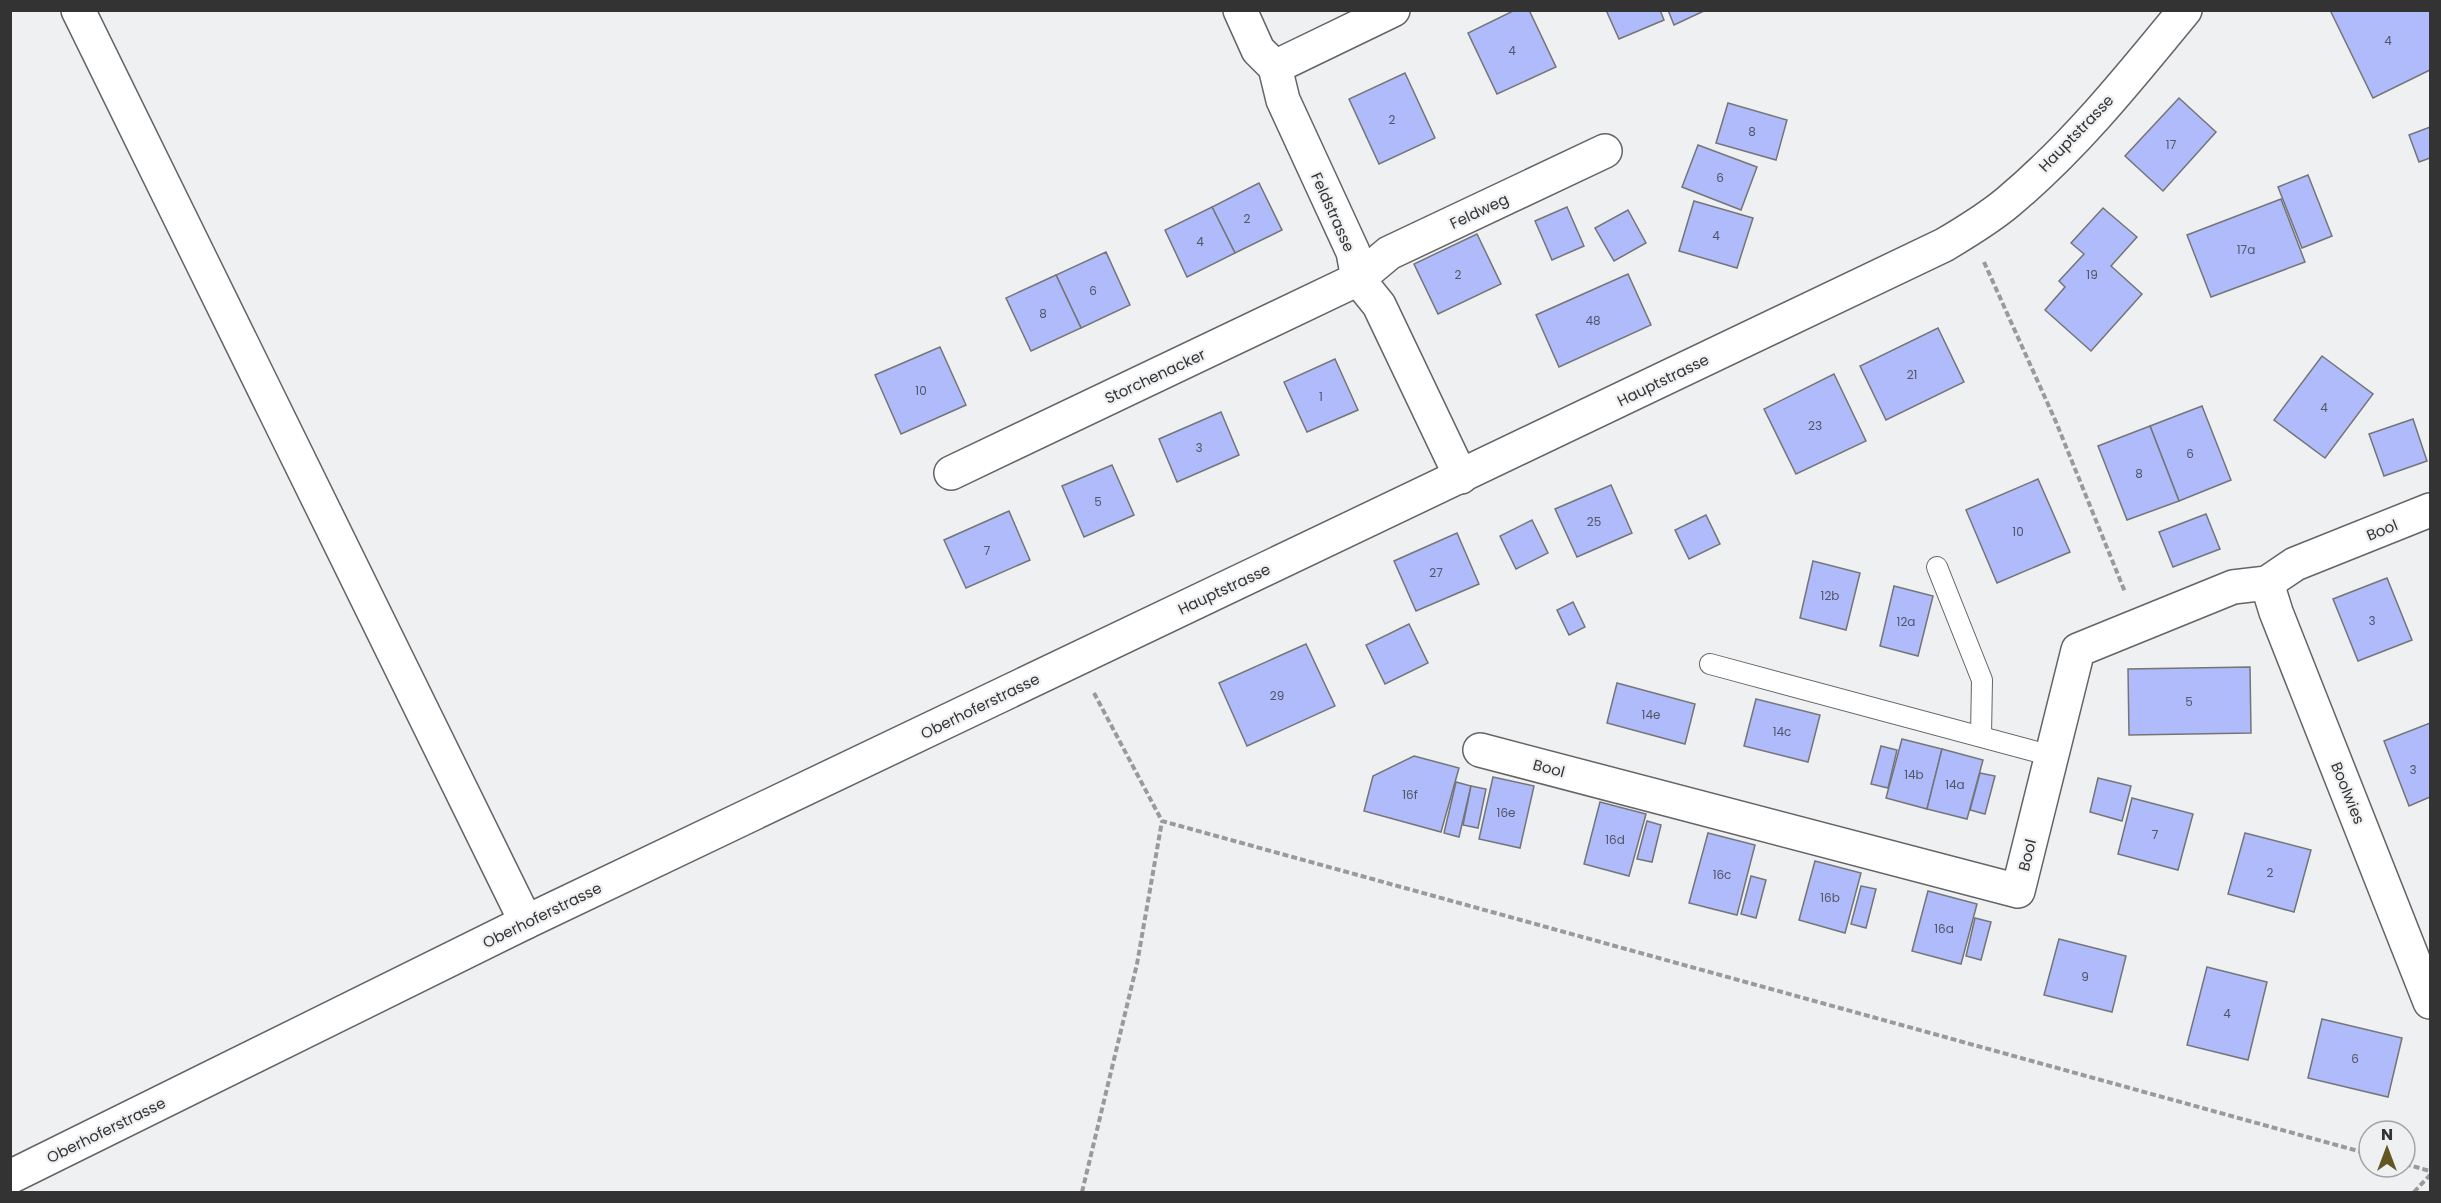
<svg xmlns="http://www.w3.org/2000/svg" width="2441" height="1203" font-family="Poppins,sans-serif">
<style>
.building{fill:#afbbfa;stroke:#747577;stroke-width:1.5}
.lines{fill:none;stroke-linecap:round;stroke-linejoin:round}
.service-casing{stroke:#646467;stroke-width:22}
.minor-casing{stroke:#646467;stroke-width:36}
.tertiary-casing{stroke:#646467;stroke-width:36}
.path{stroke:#999a9b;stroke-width:4;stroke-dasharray:6 3;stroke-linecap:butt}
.service{stroke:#fff;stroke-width:20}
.minor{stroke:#fff;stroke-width:33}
.tertiary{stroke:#fff;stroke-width:33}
.labels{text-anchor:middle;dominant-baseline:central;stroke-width:4.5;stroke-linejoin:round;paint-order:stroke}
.number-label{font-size:12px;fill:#525566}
.street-label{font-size:15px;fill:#333334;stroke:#eff0f2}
</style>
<rect width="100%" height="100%" fill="#eff0f2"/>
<g class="building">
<polygon points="1515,10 1529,10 1556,67 1497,94 1468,33"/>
<polygon points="1606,10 1660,10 1664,20 1619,39"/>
<polygon points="1668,10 1706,10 1674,25"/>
<polygon points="2330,10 2430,10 2430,70 2373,98"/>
<polygon points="1405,73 1435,138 1379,164 1349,99"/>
<polygon points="2179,98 2216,132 2163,191 2125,156"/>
<polygon points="1728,103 1787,120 1776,160 1716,143"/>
<polygon points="2430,127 2430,158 2419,162 2409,135"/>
<polygon points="1698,145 1757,167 1741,210 1682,187"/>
<polygon points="2308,175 2332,236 2302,248 2278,187"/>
<polygon points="1259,183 1282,230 1235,253 1212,207"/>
<polygon points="2281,199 2305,262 2211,297 2187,235"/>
<polygon points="1694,201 1753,218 1737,268 1679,251"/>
<polygon points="1212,207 1235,253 1187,277 1165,230"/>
<polygon points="1567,207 1584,246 1552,260 1535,221"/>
<polygon points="2103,208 2137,237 2111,266 2142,294 2091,351 2045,310 2065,287 2059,281 2084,254 2071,243"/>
<polygon points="1628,210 1646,243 1614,261 1595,228"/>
<polygon points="1477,234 1501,284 1438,314 1414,264"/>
<polygon points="1106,252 1130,305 1081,328 1056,275"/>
<polygon points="1628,274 1651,325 1559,367 1536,315"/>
<polygon points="1056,275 1081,328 1031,351 1006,298"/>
<polygon points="1938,328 1964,382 1886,420 1860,366"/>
<polygon points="940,347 966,405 901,434 875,375"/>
<polygon points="2322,356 2373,394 2325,458 2274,420"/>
<polygon points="1335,359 1358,410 1307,432 1284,382"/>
<polygon points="1834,374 1866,441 1796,474 1764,409"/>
<polygon points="2202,406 2231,480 2179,501 2150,426"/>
<polygon points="1221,412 1239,455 1177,482 1159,439"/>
<polygon points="2413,419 2427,461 2384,476 2369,434"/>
<polygon points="2150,426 2179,501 2127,520 2098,446"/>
<polygon points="1112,465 1134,515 1084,537 1062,486"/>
<polygon points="2038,479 2070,552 1997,583 1966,510"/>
<polygon points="1611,485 1632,533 1577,557 1555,509"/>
<polygon points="1009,511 1030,560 966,588 944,540"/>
<polygon points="2206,514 2220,549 2173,567 2159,532"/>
<polygon points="1706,515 1720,544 1689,559 1675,530"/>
<polygon points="1532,520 1548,553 1516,569 1500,536"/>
<polygon points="1457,533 1479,584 1416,611 1394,561"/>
<polygon points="1813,561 1860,573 1846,630 1800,618"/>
<polygon points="2387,578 2412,640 2358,661 2333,599"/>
<polygon points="1894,586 1933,596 1918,656 1880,646"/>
<polygon points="1573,602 1585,627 1569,635 1557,610"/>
<polygon points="1409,624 1428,663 1385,684 1366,645"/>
<polygon points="1306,644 1335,706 1247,746 1219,683"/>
<polygon points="2250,667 2251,733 2129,735 2128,669"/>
<polygon points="1617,683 1695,704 1685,744 1607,723"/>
<polygon points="1756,699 1820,715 1808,762 1744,746"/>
<polygon points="2430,723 2430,797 2409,806 2384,741"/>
<polygon points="1902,739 1942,749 1927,809 1886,798"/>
<polygon points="1881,746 1897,750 1888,788 1871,784"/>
<polygon points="1942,749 1983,760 1967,819 1927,809"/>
<polygon points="1414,756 1459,768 1441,832 1364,811 1373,776"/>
<polygon points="1980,773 1995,776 1985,814 1970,810"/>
<polygon points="1493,777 1534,786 1520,848 1479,839"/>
<polygon points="2098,778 2131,786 2122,821 2090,812"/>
<polygon points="1456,782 1471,786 1459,837 1444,833"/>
<polygon points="1471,786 1486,789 1478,828 1463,825"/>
<polygon points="2132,798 2193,814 2178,870 2118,854"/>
<polygon points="1600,802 1646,814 1629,876 1584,864"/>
<polygon points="1647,821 1661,825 1652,862 1637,859"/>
<polygon points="1708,833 1755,845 1737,915 1689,903"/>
<polygon points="2245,833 2311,850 2294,912 2228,894"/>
<polygon points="1815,861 1861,873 1845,933 1799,920"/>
<polygon points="1751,876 1766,880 1756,918 1741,914"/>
<polygon points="1861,886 1876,889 1866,928 1851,924"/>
<polygon points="1928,891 1977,904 1961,964 1912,951"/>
<polygon points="1975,918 1991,922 1981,960 1966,956"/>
<polygon points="2059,939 2126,956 2112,1012 2044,995"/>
<polygon points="2207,967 2267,982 2248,1060 2187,1045"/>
<polygon points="2322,1019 2402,1038 2388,1097 2308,1078"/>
</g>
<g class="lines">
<g class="service-casing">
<g id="service">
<polyline points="1937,567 1982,680 1981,735"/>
<polyline points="1710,664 2052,756"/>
</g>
</g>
<g class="minor-casing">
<g id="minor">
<polyline points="78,10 526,922"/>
<polyline points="1240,10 1258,50 1275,67 1283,100 1353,252 1358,279 1379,305 1461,477"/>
<polyline points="1275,67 1393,10"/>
<polyline points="951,473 1358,279 1389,253 1605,151"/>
<polyline points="2267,583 2276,612 2430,1002"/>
<polyline points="1480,750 2018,891 2078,650 2233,587 2267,583 2295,564 2430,510"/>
</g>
</g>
<g class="tertiary-casing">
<path id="tertiary" d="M 10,1177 L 526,922 L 1944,245 C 1966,232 1989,218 2008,202 C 2075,146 2130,77 2185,10"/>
</g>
<g class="path">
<polyline points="1984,262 2056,422 2125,592"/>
<polyline points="1094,693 1162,821 2369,1154"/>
<polyline points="2405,1164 2430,1171"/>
<polyline points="1082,1192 1137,964 1162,821"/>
<polyline points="2414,1192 2430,1175"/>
</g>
<use href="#service" class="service"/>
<use href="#minor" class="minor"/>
<use href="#tertiary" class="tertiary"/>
</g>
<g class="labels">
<g class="number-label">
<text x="2388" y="40">4</text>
<text x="1512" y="50">4</text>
<text x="1392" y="119">2</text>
<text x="1752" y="131">8</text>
<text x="2171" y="144">17</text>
<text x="1720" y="177">6</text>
<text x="1247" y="218">2</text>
<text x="1716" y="235">4</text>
<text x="1200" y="241">4</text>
<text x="2246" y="249">17a</text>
<text x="1458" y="274">2</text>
<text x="2092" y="274">19</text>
<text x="1093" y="290">6</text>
<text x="1043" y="313">8</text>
<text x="1593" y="320">48</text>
<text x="1912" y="374">21</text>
<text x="921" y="390">10</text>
<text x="1321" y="396">1</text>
<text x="2324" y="407">4</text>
<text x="1815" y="425">23</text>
<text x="1199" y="447">3</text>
<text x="2190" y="453">6</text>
<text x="2139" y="473">8</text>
<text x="1098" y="501">5</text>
<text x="1594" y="521">25</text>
<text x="2018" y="531">10</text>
<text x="987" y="550">7</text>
<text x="1436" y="572">27</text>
<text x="1830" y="595">12b</text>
<text x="2372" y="620">3</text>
<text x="1906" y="621">12a</text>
<text x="1277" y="695">29</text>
<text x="2189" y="701">5</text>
<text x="1651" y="714">14e</text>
<text x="1782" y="731">14c</text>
<text x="2413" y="769">3</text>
<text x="1914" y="774">14b</text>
<text x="1955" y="784">14a</text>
<text x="1410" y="794">16f</text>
<text x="1506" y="812">16e</text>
<text x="2155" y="834">7</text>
<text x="1615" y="839">16d</text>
<text x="2270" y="872">2</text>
<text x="1722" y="874">16c</text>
<text x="1830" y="897">16b</text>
<text x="1944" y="928">16a</text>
<text x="2085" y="976">9</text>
<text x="2227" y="1013">4</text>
<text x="2355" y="1058">6</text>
</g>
<g class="street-label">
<text transform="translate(2076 133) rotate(-46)">Hauptstrasse</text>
<text transform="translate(1479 211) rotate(-25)">Feldweg</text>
<text transform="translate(1333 212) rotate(66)">Feldstrasse</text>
<text transform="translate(1155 376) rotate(-25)">Storchenacker</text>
<text transform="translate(1663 380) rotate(-26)">Hauptstrasse</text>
<text transform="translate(2382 530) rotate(-22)">Bool</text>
<text transform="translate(1224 589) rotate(-25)">Hauptstrasse</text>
<text transform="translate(980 706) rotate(-26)">Oberhoferstrasse</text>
<text transform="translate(1549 768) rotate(15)">Bool</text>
<text transform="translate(2348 793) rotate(68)">Boolwies</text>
<text transform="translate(2027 855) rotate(-76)">Bool</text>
<text transform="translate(542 915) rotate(-26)">Oberhoferstrasse</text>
<text transform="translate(106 1130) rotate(-26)">Oberhoferstrasse</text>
</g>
</g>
<rect width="2441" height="1203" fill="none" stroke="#333334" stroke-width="24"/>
<g transform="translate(2387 1149)"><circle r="28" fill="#eff0f2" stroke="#a4a4a6" stroke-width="1.5"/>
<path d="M0-4.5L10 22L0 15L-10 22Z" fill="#625622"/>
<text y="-9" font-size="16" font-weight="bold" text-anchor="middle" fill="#333334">N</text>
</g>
</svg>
